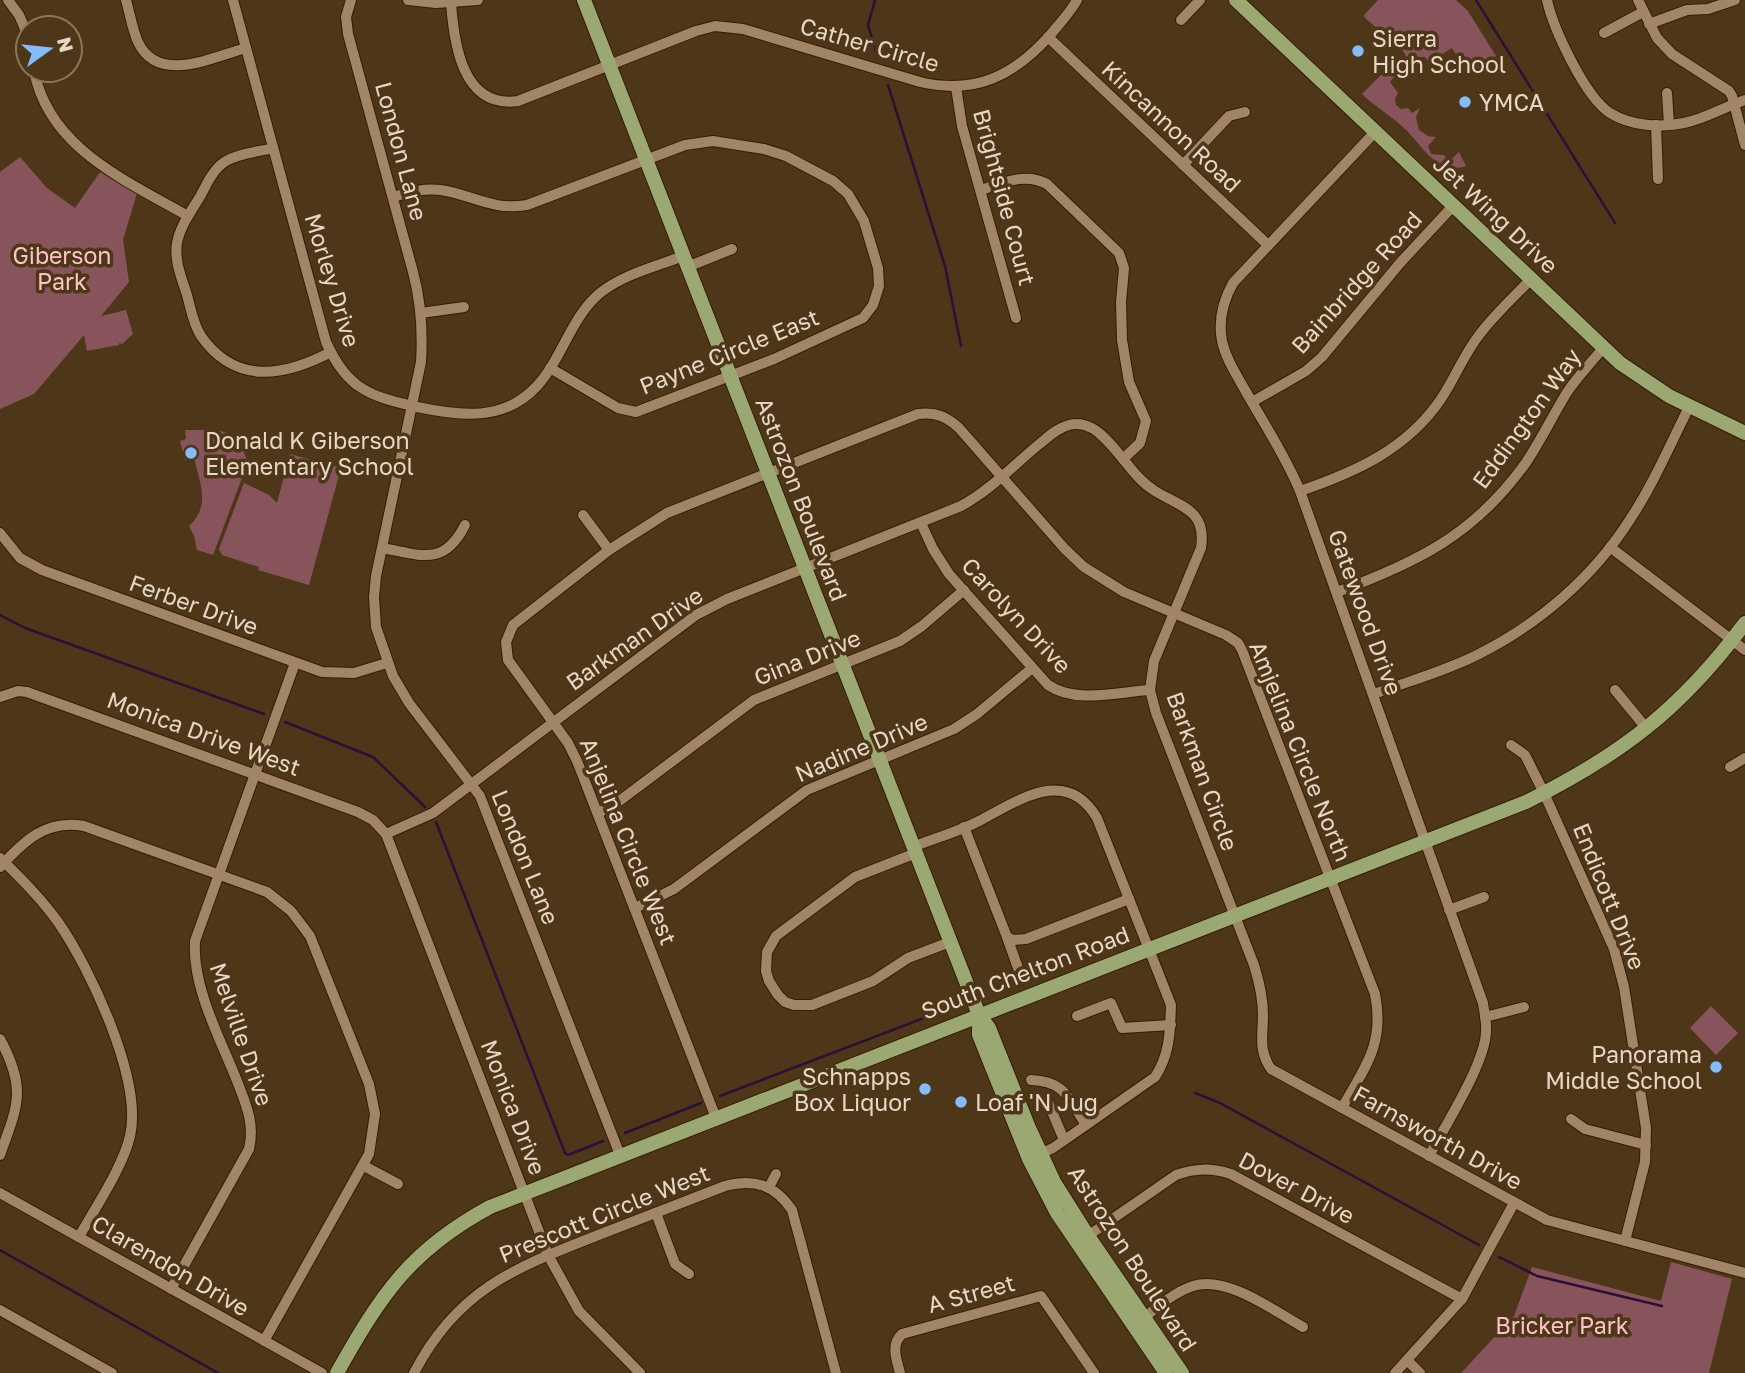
<svg xmlns="http://www.w3.org/2000/svg" width="1745" height="1373" font-family="'Golos Text',sans-serif">
<style>
.green{fill:#86545a}
.lines{fill:none;stroke-linecap:round;stroke-linejoin:round}
.stream{stroke:#2b1039;stroke-width:2.5}
.minor-casing{stroke:#331e00;stroke-width:12}
.major-casing{stroke:#331e00;stroke-width:16}
.minor{stroke:#a08666;stroke-width:10}
.major{stroke:#9ba871;stroke-width:14}
.poi-dot{fill:#84bcfb;stroke:#4e3718;stroke-width:2.5}
.labels{text-anchor:middle;dominant-baseline:central;stroke-width:7;stroke-linejoin:round;paint-order:stroke}
.poi-label{font-size:23px;fill:#e6d7c6;stroke:#4e3718;text-anchor:start}
.street-label{font-size:23px;fill:#e6d7c6;stroke:#4e3718}
.park-label{font-size:23px;fill:#fcc3c8;stroke:#4e3718}
</style>
<rect width="100%" height="100%" fill="#4e3718"/>
<g class="green">
<polygon points="1378,0 1456,0 1468,11 1496,56 1474,70 1471,65 1465,68 1452,48 1429,62 1425,57 1420,57 1417,60 1418,64 1412,66 1403,51 1365,18 1364,15"/>
<path d="M 1397,59 L 1400,59 L 1404,64 L 1390,82 L 1398,93 L 1395,99 L 1396,105 L 1401,109 L 1408,108 L 1412,113 L 1420,108 L 1416,117 L 1419,130 L 1428,136 L 1436,137 L 1428,146 L 1431,154 L 1443,155 L 1451,160 L 1459,152 L 1466,166 C 1437,176 1423,146 1405,129 C 1392,116 1375,107 1362,94 Z"/>
<polygon points="20,157 47,188 75,208 100,172 137,193 123,240 129,282 101,316 126,310 133,334 122,344 119,343 119,345 87,351 84,335 34,394 0,409 0,172"/>
<path d="M 185,430 C 222,431 233,424 248,462 L 213,555 L 197,550 L 194,536 L 189,526 C 211,506 200,483 194,458 L 185,460 L 180,441 L 186,439 Z"/>
<polygon points="290,454 341,468 309,585 258,570 259,567 222,555 219,549 244,483 269,495 277,503"/>
<polygon points="1711,1006 1738,1033 1716,1055 1690,1028"/>
<polygon points="1671,1262 1732,1279 1709,1373 1461,1373 1514,1316 1532,1267 1661,1301"/>
</g>
<g class="lines">
<g class="stream">
<polyline points="875,0 868,25 877,55"/>
<polyline points="1476,0 1615,223"/>
<polyline points="888,85 945,266 961,346"/>
<polyline points="0,615 25,628 264,714"/>
<polyline points="285,722 373,757 425,807"/>
<polyline points="436,822 565,1153 568,1155 603,1141"/>
<polyline points="1195,1093 1220,1103 1479,1245"/>
<polyline points="720,1096 958,1005"/>
<polyline points="625,1133 701,1103"/>
<polyline points="0,1250 218,1373"/>
<polyline points="1499,1257 1537,1276 1662,1306"/>
</g>
<g class="minor-casing">
<g id="minor">
<polyline points="8,0 19,15 28,36"/>
<path d="M 126,0 C 130,14 132,29 138,42 C 158,85 213,57 246,48"/>
<path d="M 233,0 L 326,342 C 334,359 342,373 357,385 C 375,398 396,402 417,407 C 460,416 504,422 537,386 C 562,359 571,317 600,293 C 624,274 655,267 683,256"/>
<path d="M 351,0 L 346,17 L 348,34 L 413,272 C 421,302 423,331 421,362 L 376,576 L 374,597 L 376,627 L 393,676 L 409,703 L 480,796 L 620,1155"/>
<polyline points="408,0 436,3 478,0"/>
<path d="M 1547,0 C 1553,28 1585,97 1610,113 C 1631,126 1660,128 1684,123 C 1705,119 1724,107 1745,100"/>
<polyline points="1638,0 1657,38 1672,54 1729,91 1732,96 1745,145"/>
<path d="M 451,3 C 454,43 462,109 518,101 L 696,31 L 715,26 L 743,29 L 920,82 C 975,95 1014,76 1051,34 C 1060,23 1070,13 1077,0"/>
<polyline points="1181,20 1200,0"/>
<polyline points="1649,24 1687,10 1708,9 1735,0"/>
<polyline points="1604,33 1643,12"/>
<polyline points="1048,37 1268,245"/>
<path d="M 34,70 C 48,148 127,181 188,216"/>
<polyline points="956,87 962,126 1016,318"/>
<polyline points="1667,93 1669,125"/>
<polyline points="1656,125 1658,179"/>
<path d="M 1375,132 L 1233,283 C 1223,301 1218,320 1222,341 C 1226,359 1236,374 1245,390 C 1264,424 1285,455 1300,491 L 1483,1003 C 1484,1012 1487,1022 1486,1031 C 1486,1062 1445,1126 1429,1156"/>
<path d="M 273,148 C 258,152 239,153 226,161 C 214,168 207,183 201,195 C 192,210 180,226 177,243 C 174,261 182,279 187,295 C 191,309 193,324 201,336 C 236,386 285,376 331,352"/>
<polyline points="1183,165 1229,116 1245,112"/>
<path d="M 981,190 C 1003,183 1025,172 1047,184 L 1119,253 L 1124,268 L 1121,302 L 1122,340 L 1129,382 L 1146,421 L 1140,443 L 1123,459"/>
<path d="M 393,197 C 409,192 424,188 441,190 C 473,195 492,211 527,205 L 685,145 L 713,141 L 764,149 L 786,156 L 833,181 L 848,194 L 864,221 L 878,268 L 879,286 L 873,305 L 863,318 L 774,359 L 636,412 L 618,408 L 550,368"/>
<polyline points="687,267 732,249"/>
<polyline points="421,313 464,307"/>
<polyline points="1252,402 1306,371 1322,357 1400,263 1453,206"/>
<path d="M 1300,491 C 1356,472 1407,449 1441,399 C 1455,378 1464,354 1480,334 C 1495,314 1514,297 1531,279"/>
<polyline points="583,515 609,550"/>
<path d="M 921,523 L 933,549 L 949,574 L 1048,685 C 1076,704 1118,692 1150,690"/>
<polyline points="0,533 20,558 42,570 322,672 354,673 387,663"/>
<polyline points="1610,547 1745,650"/>
<path d="M 382,548 C 421,555 444,567 465,525"/>
<path d="M 1337,592 C 1416,563 1474,535 1525,464 C 1540,442 1552,417 1566,394 C 1576,378 1591,363 1603,348"/>
<polyline points="1615,690 1647,729"/>
<path d="M 1374,694 C 1409,681 1446,671 1479,654 C 1539,624 1593,577 1629,521 C 1653,485 1670,445 1689,407"/>
<polyline points="0,697 18,691 27,692 358,812 373,820 386,834 548,1255 579,1311 640,1373"/>
<polyline points="1511,745 1525,755 1544,793 1614,949 1624,987 1646,1128 1645,1162 1625,1241"/>
<polyline points="1730,767 1745,758"/>
<polyline points="598,813 618,802 754,700 900,641 922,626 964,590"/>
<polyline points="964,827 1007,937 1013,940 1026,939 1129,899"/>
<path d="M 386,834 L 433,813 L 696,615 L 727,599 L 961,506 C 989,491 1013,466 1037,446 C 1047,438 1057,428 1069,425 C 1079,422 1091,426 1099,433 C 1120,450 1132,477 1155,491 C 1181,507 1207,510 1201,548 L 1154,661 L 1150,690 L 1156,713 L 1254,965 C 1259,981 1263,998 1263,1015 C 1263,1036 1258,1050 1271,1069 L 1547,1220 L 1745,1273"/>
<path d="M 913,847 C 935,838 958,832 979,821 C 1018,801 1066,765 1097,818 L 1171,1005 C 1170,1032 1170,1054 1155,1077 L 1053,1148 L 1040,1154"/>
<polyline points="916,853 855,877 776,936 767,952 766,971 769,981 778,995 785,1002 794,1005 812,1005 873,981 908,958 950,942"/>
<path d="M 0,858 C 21,878 41,898 58,922 C 90,968 143,1080 130,1136 C 123,1167 95,1208 79,1237"/>
<path d="M 0,867 C 24,841 46,819 84,826 L 267,892 L 291,911 L 310,936 L 369,1084 L 375,1114 L 369,1154 L 264,1341"/>
<polyline points="635,908 674,889 807,790 954,729 977,714 1031,669"/>
<polyline points="1449,910 1484,897"/>
<polyline points="1007,937 1018,968"/>
<polyline points="1077,1016 1111,1003 1122,1028 1171,1025"/>
<polyline points="1485,1017 1524,1007"/>
<path d="M 0,1039 C 27,1089 18,1105 0,1155"/>
<path d="M 1031,1080 C 1065,1081 1069,1099 1086,1125"/>
<polyline points="1048,1102 1064,1140"/>
<path d="M 716,1118 L 577,761 L 568,743 L 508,660 L 506,642 L 513,625 L 609,550 L 667,513 L 918,414 C 935,412 946,416 959,428 L 1064,548 L 1084,567 L 1124,592 L 1226,635 L 1238,643 L 1242,650 L 1375,994 C 1385,1044 1365,1067 1342,1108"/>
<polyline points="1571,1119 1585,1129 1646,1145"/>
<polyline points="364,1166 398,1184"/>
<polyline points="769,1187 776,1174"/>
<polyline points="0,1193 322,1373"/>
<polyline points="656,1213 675,1264 689,1274"/>
<path d="M 1082,1240 L 1176,1175 C 1196,1168 1211,1168 1231,1174 L 1462,1299"/>
<path d="M 171,1289 L 249,1149 C 255,1124 246,1104 237,1081 C 220,1038 192,987 195,941 L 295,663"/>
<polyline points="0,1310 112,1373"/>
<path d="M 1139,1322 C 1155,1309 1174,1292 1193,1286 C 1227,1275 1274,1311 1303,1327"/>
<polyline points="1407,1360 1420,1373"/>
<path d="M 414,1373 C 458,1288 517,1267 601,1234 C 642,1218 684,1202 725,1186 C 754,1178 775,1185 792,1210 L 836,1373"/>
<path d="M 900,1373 C 897,1360 890,1345 902,1334 L 1041,1296 L 1094,1373"/>
<polyline points="1395,1373 1462,1299 1514,1203"/>
</g>
</g>
<g class="major-casing">
<g id="major">
<polyline points="584,0 979,1015 989,1028 1029,1128 1054,1182 1088,1236 1182,1373"/>
<polyline points="1236,0 1620,363 1669,396 1745,433"/>
<polyline points="979,1015 979,1035 1029,1159 1057,1213 1166,1373"/>
<path d="M 337,1373 C 381,1295 409,1251 490,1207 L 1526,802 C 1621,755 1681,709 1745,623"/>
</g>
</g>
<use href="#minor" class="minor"/>
<use href="#major" class="major"/>
</g>
<g class="poi-dot">
<circle cx="1358" cy="51" r="7"/>
<circle cx="1465" cy="102" r="7"/>
<circle cx="191" cy="453" r="7"/>
<circle cx="1716" cy="1067" r="7"/>
<circle cx="925" cy="1089" r="7"/>
<circle cx="961" cy="1102" r="7"/>
</g>
<g class="labels">
<g class="poi-label">
<text x="1372" y="38">Sierra<tspan x="1372" dy="26">High School</tspan></text>
<text x="1479" y="102">YMCA</text>
<text x="205" y="440">Donald K Giberson<tspan x="205" dy="26">Elementary School</tspan></text>
<text x="1702" y="1054" text-anchor="end">Panorama<tspan x="1702" dy="26">Middle School</tspan></text>
<text x="911" y="1076" text-anchor="end">Schnapps<tspan x="911" dy="26">Box Liquor</tspan></text>
<text x="975" y="1102">Loaf 'N Jug</text>
</g>
<g class="street-label">
<text transform="translate(870 44) rotate(16)">Cather Circle</text>
<text transform="translate(1172 126) rotate(43)">Kincannon Road</text>
<text transform="translate(402 151) rotate(75)">London Lane</text>
<text transform="translate(1005 197) rotate(75)">Brightside Court</text>
<text transform="translate(1496 214) rotate(43)">Jet Wing Drive</text>
<text transform="translate(333 280) rotate(73)">Morley Drive</text>
<text transform="translate(1356 282) rotate(-48)">Bainbridge Road</text>
<text transform="translate(729 351) rotate(-22)">Payne Circle East</text>
<text transform="translate(1526 418) rotate(-54)">Eddington Way</text>
<text transform="translate(802 499) rotate(69)">Astrozon Boulevard</text>
<text transform="translate(194 604) rotate(20)">Ferber Drive</text>
<text transform="translate(1366 612) rotate(70)">Gatewood Drive</text>
<text transform="translate(1017 615) rotate(47)">Carolyn Drive</text>
<text transform="translate(634 638) rotate(-35)">Barkman Drive</text>
<text transform="translate(807 657) rotate(-22)">Gina Drive</text>
<text transform="translate(204 733) rotate(20)">Monica Drive West</text>
<text transform="translate(861 747) rotate(-23)">Nadine Drive</text>
<text transform="translate(1301 751) rotate(68)">Amjelina Circle North</text>
<text transform="translate(1203 771) rotate(70)">Barkman Circle</text>
<text transform="translate(629 841) rotate(68)">Anjelina Circle West</text>
<text transform="translate(526 857) rotate(68)">London Lane</text>
<text transform="translate(1610 896) rotate(68)">Endicott Drive</text>
<text transform="translate(1025 972) rotate(-21)">South Chelton Road</text>
<text transform="translate(242 1034) rotate(71)">Melville Drive</text>
<text transform="translate(514 1107) rotate(69)">Monica Drive</text>
<text transform="translate(1438 1137) rotate(29)">Farnsworth Drive</text>
<text transform="translate(1297 1187) rotate(28)">Dover Drive</text>
<text transform="translate(604 1213) rotate(-22)">Prescott Circle West</text>
<text transform="translate(1133 1258) rotate(57)">Astrozon Boulevard</text>
<text transform="translate(171 1265) rotate(30)">Clarendon Drive</text>
<text transform="translate(971 1293) rotate(-15)">A Street</text>
</g>
<g class="park-label">
<text x="62" y="255">Giberson<tspan x="62" dy="26">Park</tspan></text>
<text x="1562" y="1325">Bricker Park</text>
</g>
</g>
<g transform="translate(49 49) rotate(75)"><circle r="33" fill="#4e3718" stroke="#8b775e" stroke-width="2"/>
<path d="M0-5L12 26L0 18L-12 26Z" fill="#84bcfb"/>
<text y="-10" font-size="19" font-weight="bold" text-anchor="middle" fill="#e6d7c6">N</text>
</g>
</svg>
